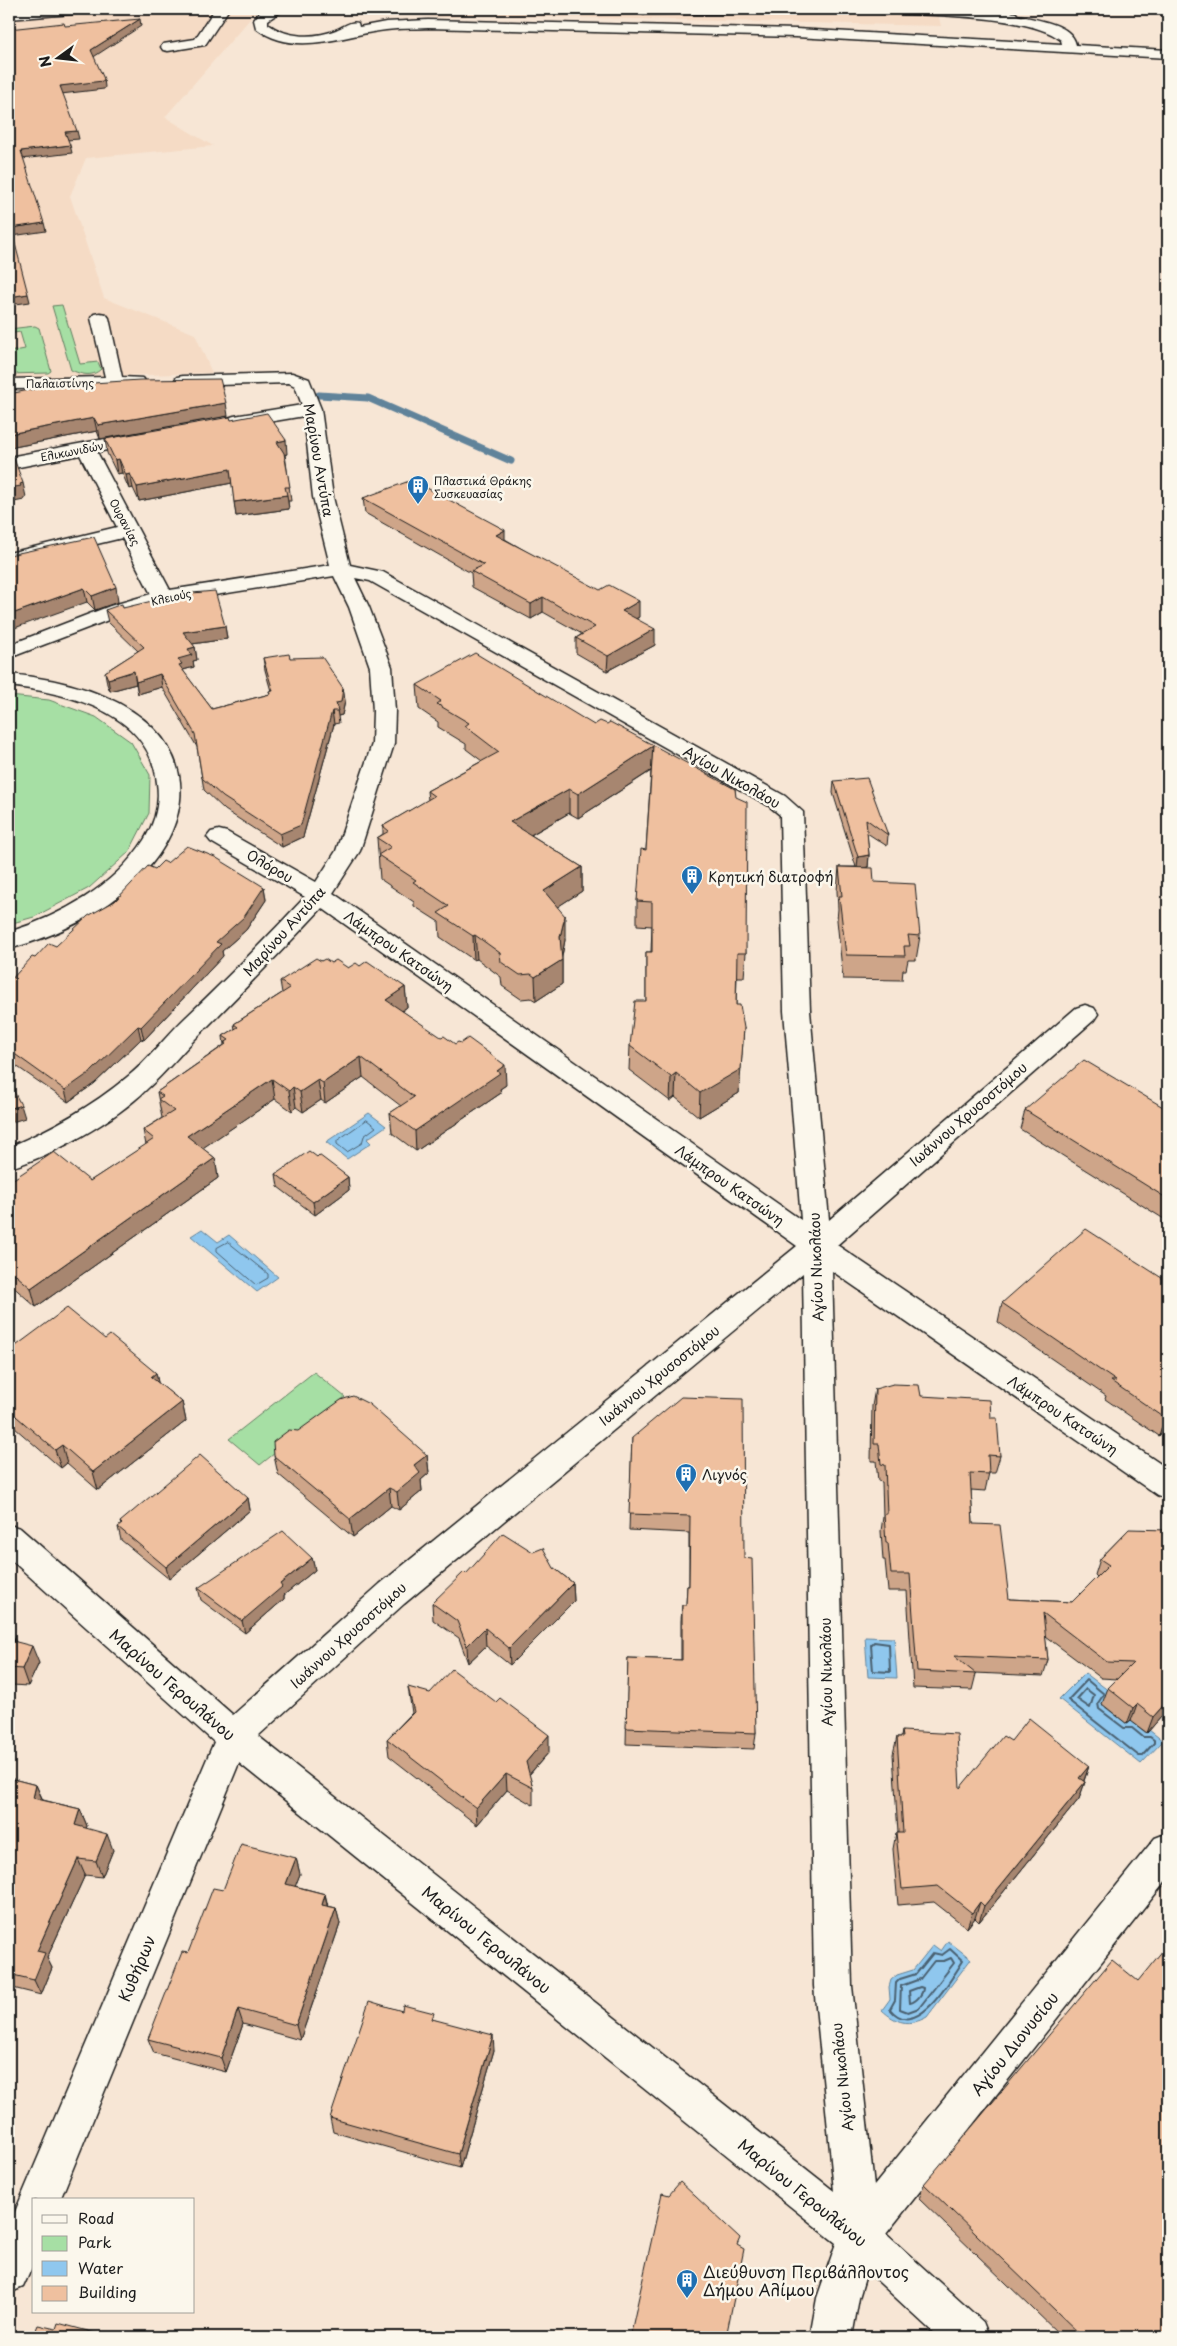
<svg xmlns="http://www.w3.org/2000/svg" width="1177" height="2346" font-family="'Playpen Sans',sans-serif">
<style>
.built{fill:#f5dbc5}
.green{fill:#a6dfa4;stroke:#617e60}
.water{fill:#8fc7ee;stroke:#61839a}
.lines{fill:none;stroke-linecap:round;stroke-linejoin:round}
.shore-far1{stroke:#4a6070;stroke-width:1}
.shore{stroke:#4a6070;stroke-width:2}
.stream{stroke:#61839a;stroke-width:7}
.minor-casing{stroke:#1c1c1c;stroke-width:3}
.minor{fill:#fbf7ec;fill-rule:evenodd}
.wall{fill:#cea589;stroke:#1c1c1c}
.shaded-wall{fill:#a7866f;stroke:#1c1c1c}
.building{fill:#efc09f;stroke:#1c1c1c}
.labels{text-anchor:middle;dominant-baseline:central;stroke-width:5;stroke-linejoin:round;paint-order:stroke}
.far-street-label{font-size:11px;fill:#1c1c1c;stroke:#fbf7ec}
.far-poi-label{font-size:11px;fill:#1c1c1c;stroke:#fbf7ec;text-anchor:start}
.street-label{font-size:14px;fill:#1c1c1c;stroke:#fbf7ec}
.poi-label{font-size:14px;fill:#1c1c1c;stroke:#fbf7ec;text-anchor:start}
.near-street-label{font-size:16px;fill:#1c1c1c;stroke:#fbf7ec}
.near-poi-label{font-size:16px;fill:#1c1c1c;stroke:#fbf7ec;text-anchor:start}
</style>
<rect width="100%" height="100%" fill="#f7e6d5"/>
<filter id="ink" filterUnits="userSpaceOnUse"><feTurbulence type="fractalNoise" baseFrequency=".02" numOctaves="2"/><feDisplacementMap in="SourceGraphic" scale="10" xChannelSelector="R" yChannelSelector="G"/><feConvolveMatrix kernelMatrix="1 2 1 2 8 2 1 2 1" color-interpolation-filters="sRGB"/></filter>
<g filter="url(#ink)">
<g class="built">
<polygon points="125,9 225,9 256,12 165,117 213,146 86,158 70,196 104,298 195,334 212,373 9,379 9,19"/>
<polygon points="387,9 937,9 941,26 468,15 458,17 432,17"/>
</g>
<g class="green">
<path d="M 62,305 L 80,364 L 98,362 L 101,369 C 92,378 80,374 71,370 L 52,306 Z"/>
<polygon points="35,326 39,328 51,371 48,373 9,374 9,352 25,349 20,332 9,334 9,329"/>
<polygon points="9,696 49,700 96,717 131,742 150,775 149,813 129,852 89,888 34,917 9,924"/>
<polygon points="314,1372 345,1397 260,1465 229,1439"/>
</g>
<g class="water">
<polygon points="369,1113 386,1126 367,1139 371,1143 347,1159 326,1142"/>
<polygon points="202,1229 218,1242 229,1235 278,1277 257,1292 191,1236"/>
<polygon points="865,1637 894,1638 897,1678 868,1677"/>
<polygon points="1085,1673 1113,1694 1102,1705 1127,1724 1131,1721 1146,1733 1149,1730 1163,1741 1141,1764 1059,1699"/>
<path d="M 948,1941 L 971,1959 L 927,2017 C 909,2027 896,2023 882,2010 L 890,1999 L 889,1987 L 891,1980 L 897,1975 L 913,1970 L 933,1945 L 941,1951 Z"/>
</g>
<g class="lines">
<g class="shore-far1">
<polygon points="367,1120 376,1127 364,1136 362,1143 347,1152 337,1144 337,1141"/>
<polygon points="228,1242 268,1274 268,1278 256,1285 217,1251 217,1248"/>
</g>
<g class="shore">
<polygon points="874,1642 889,1644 890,1672 873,1671 871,1645"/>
<polygon points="1087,1680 1104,1694 1098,1703 1099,1709 1124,1728 1132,1728 1143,1737 1150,1737 1154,1740 1154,1743 1142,1756 1139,1756 1068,1700"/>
<polygon points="1086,1689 1094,1695 1090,1708 1077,1699"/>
<path d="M 950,1949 L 963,1961 C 951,1979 916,2042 890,2009 L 895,2000 L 896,1983 L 900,1979 L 916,1974 L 933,1953 L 942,1955 Z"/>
<polygon points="951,1958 954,1963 919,2008 908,2012 900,2009 901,1986 920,1979 934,1961 944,1961"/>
<path d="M 920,1987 L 923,1988 C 923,1994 916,2002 910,2003 L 909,1991 Z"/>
</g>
<polyline class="stream" points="319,395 368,398 511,461"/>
<g class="minor-casing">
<g id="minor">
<polygon points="37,9 91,9 84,13 9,19 9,11"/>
<polygon points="215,9 229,9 205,45 168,51 163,50 161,47 163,44 195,39"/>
<path d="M 267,9 L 285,9 L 268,20 L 268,24 C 287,38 314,39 336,30 C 344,27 349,21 358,23 L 359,27 L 386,22 L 428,20 L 796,29 L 1062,44 L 1061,40 C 1028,14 925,15 881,13 L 874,9 L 988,11 L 993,9 L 1016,13 L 1017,15 C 1036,20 1072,23 1076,45 L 1168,50 L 1168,58 L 796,37 L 428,28 C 414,29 400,28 386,30 C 343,35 295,58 256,28 L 254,20 L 261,11 Z"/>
<polygon points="637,9 742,9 735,13 643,14 638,13"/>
<polygon points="100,313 106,314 109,318 122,377 143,378 146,382 143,386 115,388 9,389 9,379 105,377 91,318 94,314"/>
<path d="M 292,373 L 309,379 L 321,409 L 333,497 L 350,565 L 383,572 L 785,796 L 803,812 L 810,1011 L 829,1220 L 1076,1008 L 1085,1005 L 1094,1008 L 1098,1014 L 1094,1020 L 837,1245 L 1168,1469 L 1168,1499 L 1157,1495 L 832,1271 L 852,1986 L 874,2186 L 1155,1838 L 1168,1833 L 1168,1878 L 886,2234 L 983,2322 L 989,2337 L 938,2337 L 867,2271 L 859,2298 L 852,2337 L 810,2337 L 817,2298 L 836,2243 L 239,1763 L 60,2200 L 34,2200 L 34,2263 L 23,2287 L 9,2293 L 9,2226 L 214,1742 L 9,1558 L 9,1525 L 20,1528 L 233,1715 L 380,1584 L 797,1246 L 322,908 C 282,951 241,993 200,1034 C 182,1052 166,1072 147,1089 C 116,1120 51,1157 9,1168 L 9,1147 C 51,1129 91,1107 126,1078 C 148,1061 165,1037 185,1018 C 226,979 266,939 305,897 L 211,842 L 207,837 L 211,832 L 219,830 L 227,832 L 316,882 L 336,851 L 372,744 L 373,711 L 370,667 L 349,607 L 334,576 L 165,603 L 124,614 L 9,658 L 9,645 L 110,606 L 151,594 L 122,538 L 9,565 L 9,553 L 117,527 L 80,455 L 9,469 L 9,457 L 142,432 L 149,434 L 151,438 L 149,442 L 97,452 L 170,590 L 330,565 L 313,497 L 304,416 L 234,428 L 228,426 L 225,422 L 228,418 L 234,416 L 302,405 L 295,386 L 289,383 L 183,386 L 177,385 L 174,381 L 177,377 L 183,376 ZM 355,578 L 370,581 L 769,806 L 780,815 L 784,1011 L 801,1220 L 333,893 L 360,851 L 394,744 L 395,711 L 392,667 L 369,607 ZM 803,1273 L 814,1986 L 834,2191 L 258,1736 L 404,1604 Z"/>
<path d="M 9,674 C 261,699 213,894 9,949 L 9,932 C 60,916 114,887 144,840 C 155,823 160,803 157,783 C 150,712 68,693 9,686 Z"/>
</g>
</g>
<use href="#minor" class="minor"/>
</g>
<g class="wall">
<polygon points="77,384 228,416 100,439 97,431 9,448 10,455 9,456 9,394"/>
<polygon points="231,420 287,454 285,454 291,501 288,501 289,509 236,516 232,483 139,501 133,488 129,489 122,473 117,474 107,453 105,439"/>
<polygon points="363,498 505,539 639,617 636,619 655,645 607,671 576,653 576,638 582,634 543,612 531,619 472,587 471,573 365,513"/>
<polygon points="9,555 118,602 95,610 87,602"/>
<polygon points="123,608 225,626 227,639 192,644 195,647 197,660 193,661 194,667 183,670 184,672 212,709 270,694 269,691 271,691 265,670 263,658 290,658 343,688 345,701 342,715 338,716 339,723 334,724 303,837 282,847 225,810 204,790 197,747 162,687 138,694 136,684 110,691 107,684 105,672 138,651 108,622 105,610"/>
<polygon points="417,685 594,725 735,789 746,953 744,977 737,977 736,1005 739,1093 699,1117 675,1097 670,1101 629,1070 630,1046 646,1001 646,952 651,952 652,926 637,925 637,901 646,850 651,771 578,818 569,813 531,835 582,867 582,891 557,907 565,940 562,956 562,984 536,1001 531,998 521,999 502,986 501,977 477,959 474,960 440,937 439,922 414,906 414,902 380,879 377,838 383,834 383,826 428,800 427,791 482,761 466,749 466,744 438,727 438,722 419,709"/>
<polygon points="834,781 888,835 887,846 867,833 869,855 868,867 865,868 874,882 920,936 916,960 908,960 906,970 903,970 902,980 843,979 837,920 838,909 837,891 839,867 856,867 833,793"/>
<polygon points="167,863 264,887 266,900 246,930 222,951 223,956 144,1040 141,1039 95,1083 68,1102 9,1061 9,982 35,958 56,946 115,901 155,869"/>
<polygon points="321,961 331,963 348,968 360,966 405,987 407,1007 402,1011 506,1085 500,1089 501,1093 416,1151 392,1133 390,1113 401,1106 363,1077 325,1103 321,1100 303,1112 296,1107 292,1111 275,1099 202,1148 215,1158 218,1178 36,1307 9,1283 9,1182 90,1181 146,1145 143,1130 162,1118 157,1092 224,1045 223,1036 235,1029 234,1024 282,993 280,981"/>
<polygon points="1025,1110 1168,1110 1168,1229 1162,1225 1164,1219 1020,1129"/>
<polygon points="317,1157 348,1177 349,1190 315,1215 278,1187 276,1174"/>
<polygon points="1168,1282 1168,1430 1166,1429 1159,1436 1105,1399 1106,1396 998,1322 1002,1303"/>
<polygon points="105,1339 156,1373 158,1383 182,1402 186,1421 98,1490 67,1463 61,1468 15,1428 11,1418 9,1416 9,1364 11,1362 9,1355 9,1351"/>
<polygon points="875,1389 921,1396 991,1418 1000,1456 995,1473 989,1473 985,1491 971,1490 973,1524 1009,1599 1072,1602 1097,1577 1095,1575 1100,1559 1129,1529 1168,1709 1147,1733 1131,1721 1127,1724 1102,1704 1108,1688 1117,1679 1101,1678 1045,1636 1048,1660 1043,1676 975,1673 976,1674 972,1690 913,1688 907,1591 888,1591 885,1560 883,1560 881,1531 883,1517 882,1482 878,1481 876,1461 871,1461 872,1406"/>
<polygon points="632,1438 744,1558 756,1733 754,1749 626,1744 628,1658 681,1660 681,1621 682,1605 686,1605 687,1586 689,1586 689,1533 629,1530"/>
<polygon points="427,1455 429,1473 421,1480 422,1491 399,1510 391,1506 353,1537 278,1474 274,1456"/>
<polygon points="248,1498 250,1510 169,1579 121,1540 118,1527 121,1525 120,1522"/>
<polygon points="312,1558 315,1570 284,1595 284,1599 245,1633 201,1600 198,1588"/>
<polygon points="554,1568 573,1583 574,1601 510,1665 486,1646 468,1663 459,1638 433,1620 432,1603 466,1574"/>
<polygon points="9,1626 15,1641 39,1663 28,1686 12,1685 9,1691"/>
<polygon points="408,1687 549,1752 529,1775 533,1788 533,1805 507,1790 477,1825 389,1756 387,1739 412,1713"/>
<polygon points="902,1731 960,1788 1011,1741 1089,1766 1084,1781 1085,1782 1079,1799 979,1922 975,1918 967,1928 934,1902 898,1905 893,1849 896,1833 898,1833 893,1754 897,1737 901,1737"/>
<polygon points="9,1778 36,1785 43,1800 80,1809 87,1826 86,1828 113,1850 102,1877 85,1875 47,1958 52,1968 41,1995 9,1987"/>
<polygon points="296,1858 300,1874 295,1886 325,1894 328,1906 336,1908 340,1924 300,2040 243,2024 226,2072 154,2053 148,2039 188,1953 223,1890"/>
<polygon points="1138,1981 1168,2337 1062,2337 919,2199 924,2184"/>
<polygon points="435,2020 494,2050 460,2168 333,2132 330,2118"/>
</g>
<g class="shaded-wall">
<polygon points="140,19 141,26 92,58 91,50"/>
<polygon points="104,79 105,87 104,89 61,94 60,86"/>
<polygon points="77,131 79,139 67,140 65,132"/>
<polygon points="70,145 72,153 22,159 21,151"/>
<polygon points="44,223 46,231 12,236 11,228"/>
<polygon points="28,294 30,302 9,305 9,297"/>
<polygon points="226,403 228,416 100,439 98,425"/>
<polygon points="94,418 97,431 9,448 10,455 9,456 9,434"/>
<polygon points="286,440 287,454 278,456 277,442"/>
<polygon points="119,459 122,473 117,474 115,460"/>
<polygon points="230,469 232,483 139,501 137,487"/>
<polygon points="130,474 133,488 129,489 126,475"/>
<polygon points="23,483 26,497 24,498 24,500 9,503 9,488"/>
<polygon points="287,495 289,509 236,516 234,502"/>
<polygon points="505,530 505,545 496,535"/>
<polygon points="116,587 118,602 95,610 92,596"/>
<polygon points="84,588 87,602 9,630 9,615"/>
<polygon points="543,597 543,612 531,619 531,604"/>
<polygon points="639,601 639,617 622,626 622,611"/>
<polygon points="225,626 227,639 185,645 183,632"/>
<polygon points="655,629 655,645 607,671 608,656"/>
<polygon points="195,647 197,660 193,661 194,667 183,670 184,677 181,678 178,659 188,649"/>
<polygon points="134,671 136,684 110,691 108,679"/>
<polygon points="160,674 162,687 138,694 136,682"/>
<polygon points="343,688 345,701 342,715 338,716 336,703"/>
<polygon points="332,711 334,724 303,837 282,847 280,834"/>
<polygon points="653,746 652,770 578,818 578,794"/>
<polygon points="569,789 569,813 511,846 510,822"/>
<polygon points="869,855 868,867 857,869 858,857"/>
<polygon points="582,867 582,891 545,915 544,891"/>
<polygon points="264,887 266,900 246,930 222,951 223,956 144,1040 141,1027"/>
<polygon points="565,916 565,940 561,961 560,937"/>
<polygon points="475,935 477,959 474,960 473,936"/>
<polygon points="562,960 562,984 536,1001 535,977"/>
<polygon points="405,987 407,1007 388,1020 386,1000"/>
<polygon points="138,1026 141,1039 95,1083 68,1102 65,1090"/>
<polygon points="744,1028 739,1093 699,1117 700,1093"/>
<polygon points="361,1057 363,1077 325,1103 323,1083"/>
<polygon points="505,1065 506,1085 500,1089 501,1093 416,1151 415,1131"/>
<polygon points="676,1073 675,1097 670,1101 671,1077"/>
<polygon points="272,1079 275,1099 191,1156 187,1136"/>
<polygon points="318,1080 321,1100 303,1112 300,1092"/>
<polygon points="293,1087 296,1107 292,1111 289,1091"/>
<polygon points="21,1105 25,1118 9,1123 9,1109"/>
<polygon points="215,1158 218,1178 36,1307 31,1288"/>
<polygon points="348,1177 349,1190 315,1215 313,1202"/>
<polygon points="156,1373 160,1391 151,1377"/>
<polygon points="182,1402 186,1421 98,1490 93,1472"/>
<polygon points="1168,1414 1168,1421 1166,1429 1159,1436 1165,1418"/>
<polygon points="62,1445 67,1463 61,1468 55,1450"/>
<polygon points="427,1455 429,1473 421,1480 422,1491 399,1510 397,1492 414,1465"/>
<polygon points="389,1488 391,1506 353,1537 350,1519"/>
<polygon points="248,1498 250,1510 169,1579 166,1567"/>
<polygon points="312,1558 315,1570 284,1595 284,1599 245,1633 242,1621 280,1584"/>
<polygon points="573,1583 574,1601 510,1665 509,1648"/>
<polygon points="9,1626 15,1642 9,1654"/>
<polygon points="485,1628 486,1646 468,1663 467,1646"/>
<polygon points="32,1646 39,1663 28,1686 22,1669"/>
<polygon points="9,1677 12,1685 9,1691"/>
<polygon points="1168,1700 1168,1709 1147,1733 1153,1717"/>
<polygon points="1137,1704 1131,1721 1127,1724 1133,1708"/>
<polygon points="549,1735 549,1752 526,1778 526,1762"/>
<polygon points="1089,1766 1083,1783 1079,1778"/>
<polygon points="506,1774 507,1790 477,1825 476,1808"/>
<polygon points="1085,1782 1079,1799 979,1922 984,1906"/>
<polygon points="36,1785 43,1801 33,1798"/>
<polygon points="80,1809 87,1826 81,1841 75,1825"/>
<polygon points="107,1834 113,1850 102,1877 96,1861"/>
<polygon points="296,1858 300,1874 290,1900 286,1884"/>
<polygon points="78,1859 85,1875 47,1958 52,1968 41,1995 34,1980 37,1951"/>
<polygon points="325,1894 328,1910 322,1905"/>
<polygon points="980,1902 975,1918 967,1928 972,1913"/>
<polygon points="336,1908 340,1924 300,2040 296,2025"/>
<polygon points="238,2009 243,2024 226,2072 221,2058"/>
<polygon points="493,2035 494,2050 460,2168 458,2154"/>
</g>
<g class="building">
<polygon points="140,19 91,50 104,79 103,81 60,86 77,131 65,132 70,145 21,151 44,223 11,228 28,294 9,297 9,29 64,23 65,26"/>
<polygon points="220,379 226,403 98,425 94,418 9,434 9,394 75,381 77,384 140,380"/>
<polygon points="267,413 286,440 277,442 284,453 290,487 285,487 287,495 234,502 230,469 137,487 130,474 126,475 119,459 115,460 105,439 230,417 231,420"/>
<polygon points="13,456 23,483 20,484 21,486 9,488 9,457"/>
<polygon points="412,480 505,530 496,535 600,590 609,585 639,601 622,611 655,629 608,656 576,638 595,627 543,597 531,604 471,571 484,565 363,498"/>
<polygon points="94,537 116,587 92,596 84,588 9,615 9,555"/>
<polygon points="215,591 225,626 183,632 195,647 188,649 192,655 178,659 182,664 179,665 212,709 270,694 269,691 273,691 263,658 289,654 290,658 322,657 343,688 341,702 336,703 338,711 332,711 301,825 280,834 223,797 202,778 195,734 160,674 136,682 134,671 108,679 105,672 144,647 105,610 122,604 123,608 181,594"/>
<polygon points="475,653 594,725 600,721 607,724 610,722 735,789 736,797 747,802 746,953 737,953 736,1005 740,1005 744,1028 741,1069 700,1093 676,1073 671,1077 630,1046 635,1001 646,1001 646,952 652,952 652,902 637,901 641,849 646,850 653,746 578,794 569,789 510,822 582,867 544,891 565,916 560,937 562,960 535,977 531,974 520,975 501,962 500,953 475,935 473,936 438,913 449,906 413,882 416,880 378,855 391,847 377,838 389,831 383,826 434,796 427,791 499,752 465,726 469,723 437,704 441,701 417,685"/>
<polygon points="867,778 888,835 866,819 869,855 858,857 834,781"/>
<polygon points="187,846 215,857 264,887 244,917 216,942 221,944 141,1027 138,1026 92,1071 65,1090 9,1050 9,982 32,957 35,958 49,943 56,946 88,916 115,901 148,866 155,869 163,861 167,863"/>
<polygon points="839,867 873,868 874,882 915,884 920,936 908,935 910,946 904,946 905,956 846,955 839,896 842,896"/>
<polygon points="316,958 321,961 325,959 331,963 336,960 348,968 356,963 360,966 367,961 405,987 386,1000 441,1037 444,1036 455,1044 458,1042 461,1043 468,1038 505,1065 497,1071 500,1073 415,1131 390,1113 414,1097 361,1057 323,1083 318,1080 300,1092 293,1087 289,1091 272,1079 187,1136 215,1158 31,1288 9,1269 9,1182 54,1152 90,1181 154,1139 143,1130 174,1111 158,1099 163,1096 157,1092 226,1044 224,1043 229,1040 223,1036 238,1027 234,1024 290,988 280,981"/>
<polygon points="1084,1060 1168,1110 1168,1199 1025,1110"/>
<polygon points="9,1082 21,1105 9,1109"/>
<polygon points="309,1151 317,1157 319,1155 348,1177 313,1202 276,1174"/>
<polygon points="1086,1229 1168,1282 1168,1414 1165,1418 1111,1381 1116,1381 1002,1303"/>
<polygon points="67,1308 105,1339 110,1335 156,1373 151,1377 182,1402 93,1472 62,1445 55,1450 9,1410 13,1406 9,1403 9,1364 15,1359 9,1353 9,1351"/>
<polygon points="893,1384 919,1385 921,1396 990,1400 991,1418 997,1418 1000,1456 988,1455 989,1474 970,1473 973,1524 1000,1525 1009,1599 1072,1602 1109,1565 1100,1559 1129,1529 1168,1530 1168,1700 1153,1717 1137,1704 1133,1708 1108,1688 1133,1663 1107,1662 1043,1613 1048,1660 954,1656 976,1674 917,1671 910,1574 891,1574 888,1543 886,1543 884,1514 887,1514 885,1465 881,1464 879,1444 874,1444 875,1389"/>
<polygon points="353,1396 369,1404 427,1455 414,1465 420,1473 397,1492 389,1488 350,1519 274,1456 273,1442 289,1430 298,1431 341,1400"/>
<polygon points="681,1397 743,1399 744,1558 752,1559 756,1733 626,1728 628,1658 682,1660 682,1605 686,1605 687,1586 689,1586 690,1516 629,1514 632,1438"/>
<polygon points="200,1455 248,1498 166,1567 118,1527 122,1524 120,1522"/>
<polygon points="283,1531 312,1558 280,1584 282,1587 242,1621 198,1588"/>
<polygon points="503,1533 533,1552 543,1548 554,1568 573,1583 509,1648 485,1628 467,1646 457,1621 432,1603 464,1572 466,1574"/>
<polygon points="9,1640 32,1646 22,1669 9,1668"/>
<polygon points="452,1669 496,1702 500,1698 549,1735 526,1762 533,1788 506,1774 476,1808 387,1739 414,1712 408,1687 430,1693"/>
<polygon points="1029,1718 1089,1766 1079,1778 1085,1782 984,1906 980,1902 972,1913 938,1886 902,1889 896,1833 903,1833 897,1737 903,1737 902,1731 957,1734 960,1788 1003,1736 1011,1741"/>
<polygon points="9,1778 36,1785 33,1798 80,1809 75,1825 107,1834 96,1861 78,1859 37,1951 45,1953 34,1980 9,1974"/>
<polygon points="241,1844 296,1858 286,1884 325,1894 322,1905 336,1908 296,2025 238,2009 221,2058 148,2039 182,1952 188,1953 213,1888 223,1890"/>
<polygon points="1168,1944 1168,2337 1083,2337 924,2184 1112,1960 1138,1981"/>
<polygon points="369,2001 402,2011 403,2005 434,2013 432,2019 493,2035 458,2154 330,2118"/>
<polygon points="680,2182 740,2238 737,2245 744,2249 726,2337 630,2337 662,2193 669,2195"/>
<polygon points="58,2323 110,2337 33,2337 38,2325 56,2329"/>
</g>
</g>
<defs>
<g id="building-pin" transform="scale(1.125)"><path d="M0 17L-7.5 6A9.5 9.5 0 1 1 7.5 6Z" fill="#1f6fb2" stroke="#fbf7ec"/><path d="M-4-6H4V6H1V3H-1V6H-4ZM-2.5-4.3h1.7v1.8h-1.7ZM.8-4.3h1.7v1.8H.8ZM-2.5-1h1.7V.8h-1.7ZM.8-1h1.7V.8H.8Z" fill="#fff"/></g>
</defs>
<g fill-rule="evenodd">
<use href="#building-pin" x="418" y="486"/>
<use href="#building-pin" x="692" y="876"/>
<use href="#building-pin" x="686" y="1474"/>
<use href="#building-pin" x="687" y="2280"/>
</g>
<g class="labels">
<g class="far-street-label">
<text transform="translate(60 383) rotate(-1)">Παλαιστίνης</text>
<text transform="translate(72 451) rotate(-11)">Ελικωνιδών</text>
<text transform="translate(125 522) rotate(62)">Ουρανίας</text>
<text transform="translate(171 597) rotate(-12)">Κλειούς</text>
</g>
<g class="far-poi-label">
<text x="434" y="480">Πλαστικά Θράκης<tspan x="434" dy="13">Συσκευασίας</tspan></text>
</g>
<g class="street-label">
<text transform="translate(319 460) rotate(80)">Μαρίνου Αντύπα</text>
<text transform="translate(732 777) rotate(30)">Αγίου Νικολάου</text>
<text transform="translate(270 866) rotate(30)">Ολόρου</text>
<text transform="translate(284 931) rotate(-48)">Μαρίνου Αντύπα</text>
<text transform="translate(399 951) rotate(35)">Λάμπρου Κατσώνη</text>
<text transform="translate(968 1114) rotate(-41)">Ιωάννου Χρυσοστόμου</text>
<text transform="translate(730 1185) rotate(35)">Λάμπρου Κατσώνη</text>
<text transform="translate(816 1267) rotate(-92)">Αγίου Νικολάου</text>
<text transform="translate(659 1375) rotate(-39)">Ιωάννου Χρυσοστόμου</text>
<text transform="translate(1063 1415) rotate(34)">Λάμπρου Κατσώνη</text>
<text transform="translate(348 1635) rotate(-42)">Ιωάννου Χρυσοστόμου</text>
<text transform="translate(826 1672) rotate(-91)">Αγίου Νικολάου</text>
<text transform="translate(842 2077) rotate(-96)">Αγίου Νικολάου</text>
</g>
<g class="poi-label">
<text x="708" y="876">Κρητική διατροφή</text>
<text x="702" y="1474">Λιγνός</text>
</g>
<g class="near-street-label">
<text transform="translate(173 1684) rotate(41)">Μαρίνου Γερουλάνου</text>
<text transform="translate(487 1939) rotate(39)">Μαρίνου Γερουλάνου</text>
<text transform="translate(136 1968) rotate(-67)">Κυθήρων</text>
<text transform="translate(1014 2043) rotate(-51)">Αγίου Διονυσίου</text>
<text transform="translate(803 2192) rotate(39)">Μαρίνου Γερουλάνου</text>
</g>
<g class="near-poi-label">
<text x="703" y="2271">Διεύθυνση Περιβάλλοντος<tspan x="703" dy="18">Δήμου Αλίμου</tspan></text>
</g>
</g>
<rect width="1177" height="2346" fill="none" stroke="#fbf7ec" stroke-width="30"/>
<rect x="15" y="15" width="1147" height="2316" fill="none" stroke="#1c1c1c" stroke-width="2" filter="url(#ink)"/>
<rect x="32" y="2198" width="162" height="115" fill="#fbf7ec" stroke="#a29f99"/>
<rect x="42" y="2215" width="25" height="8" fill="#fbf7ec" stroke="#a29f99"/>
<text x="78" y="2224" font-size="15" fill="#1c1c1c">Road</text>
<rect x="42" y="2236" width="25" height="15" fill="#a6dfa4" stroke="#a29f99"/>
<text x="78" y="2248" font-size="15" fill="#1c1c1c">Park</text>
<rect x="42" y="2261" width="25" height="15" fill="#8fc7ee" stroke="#a29f99"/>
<text x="78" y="2274" font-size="15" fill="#1c1c1c">Water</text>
<rect x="42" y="2286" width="25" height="15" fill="#efc09f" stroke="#a29f99"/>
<text x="78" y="2298" font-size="15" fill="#1c1c1c">Building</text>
<g transform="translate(58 58) rotate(255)" stroke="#fbf7ec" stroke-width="4" paint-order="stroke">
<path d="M0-4L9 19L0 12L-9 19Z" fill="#1c1c1c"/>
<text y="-8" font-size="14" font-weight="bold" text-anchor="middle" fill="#1c1c1c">N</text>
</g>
</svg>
